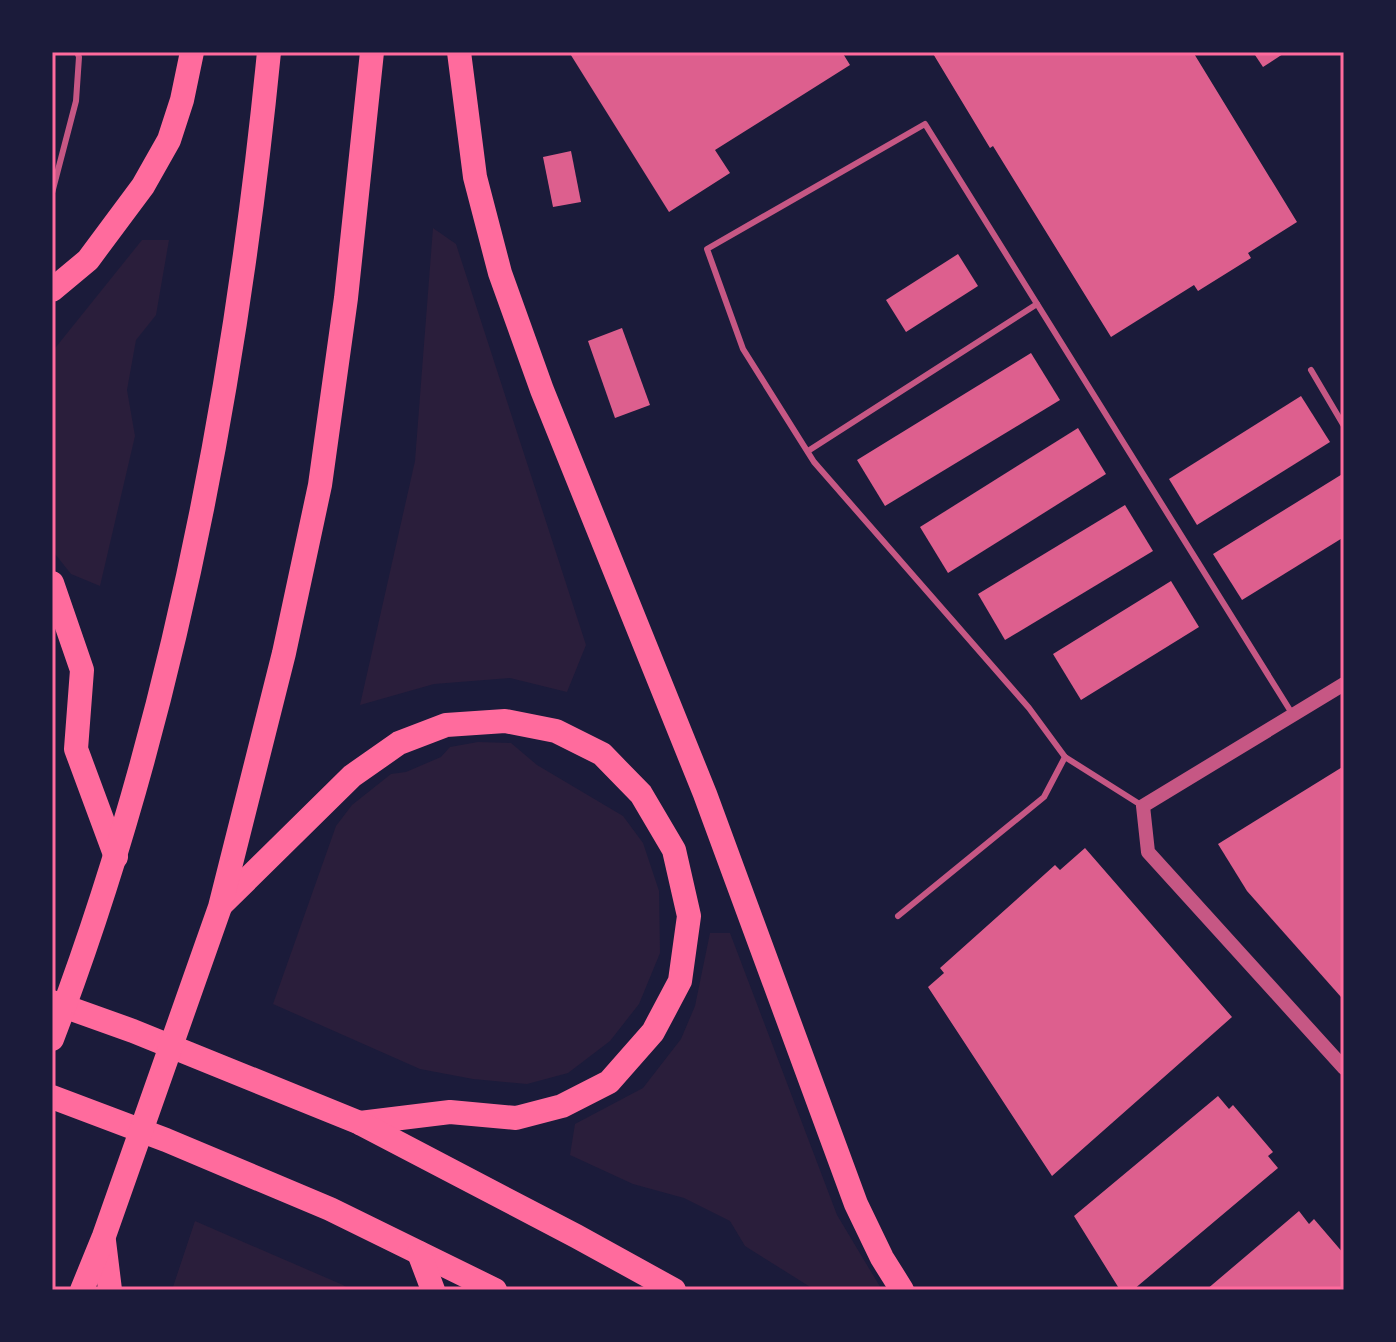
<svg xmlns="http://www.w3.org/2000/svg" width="1396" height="1342" font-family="Manrope,sans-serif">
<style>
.green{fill:#2a1e3b}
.building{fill:#dd5f8e}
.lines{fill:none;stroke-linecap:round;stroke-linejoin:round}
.service{stroke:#c65784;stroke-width:6}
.tertiary{stroke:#c65784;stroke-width:14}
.motorway{stroke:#ff6b9d;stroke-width:24}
.neatline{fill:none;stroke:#ff6b9d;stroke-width:3}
</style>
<rect width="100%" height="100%" fill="#1b1b3a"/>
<g class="green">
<polygon points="433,228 456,244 586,645 567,692 510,678 434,684 360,705 415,461"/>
<polygon points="142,240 169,240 156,315 136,340 127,390 135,436 100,586 71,574 52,550 52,352"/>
<polygon points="478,742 511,743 537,765 623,816 643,843 659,891 660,953 639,1004 610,1041 568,1073 527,1084 473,1079 420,1069 273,1004 336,826 352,805 391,774 406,772 441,757 450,747"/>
<polygon points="710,933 730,933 837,1215 882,1290 815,1290 745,1246 730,1221 684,1198 633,1184 570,1155 575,1124 643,1088 681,1039 695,1006"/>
<polygon points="195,1221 343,1285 351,1290 172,1290"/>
</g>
<g class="building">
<polygon points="569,52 842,52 850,65 715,150 730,173 669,212"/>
<polygon points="932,52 1193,52 1297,222 1248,253 1251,258 1198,291 1194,285 1111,337 993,146 990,148"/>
<polygon points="1253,52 1286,52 1263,67"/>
<polygon points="571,151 581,202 553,207 543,157"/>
<polygon points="958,254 978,286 906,332 886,300"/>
<polygon points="622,328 650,405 615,418 588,341"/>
<polygon points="1031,353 1060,400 885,506 857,460"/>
<polygon points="1301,396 1330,442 1197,525 1169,479"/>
<polygon points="1078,428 1106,474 948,573 920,527"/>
<polygon points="1344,473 1344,537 1242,600 1213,554"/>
<polygon points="1125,505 1153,551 1005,640 978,594"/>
<polygon points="1171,581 1199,627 1081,700 1053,654"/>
<polygon points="1344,766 1344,995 1341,997 1247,891 1218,844"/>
<polygon points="1085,848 1232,1017 1052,1176 928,987 944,973 940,968 1055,865 1060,870"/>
<polygon points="1218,1096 1229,1109 1233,1105 1273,1152 1268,1156 1278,1168 1133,1290 1120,1290 1074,1216"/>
<polygon points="1299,1211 1309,1224 1314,1219 1344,1254 1344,1290 1206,1290"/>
</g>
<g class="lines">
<g class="service">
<polyline points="52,193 76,101 79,57 77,52"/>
<polyline points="1311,370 1344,426"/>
<polyline points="808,451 1037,304"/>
<polyline points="1141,805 1065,757 1029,708 814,462 743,349 707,249 925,124 1293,715"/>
<polyline points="898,916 1044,797 1065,757"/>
</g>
<polyline class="tertiary" points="1344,684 1143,806 1148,852 1344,1068"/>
<g class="motorway">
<polyline points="459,52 475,177 500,273 542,390 705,794 856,1204 882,1258 902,1290"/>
<polyline points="52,290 88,260 143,186 169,140 182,100 192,52"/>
<polyline points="52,583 82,670 76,749 116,857"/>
<polyline points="221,905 352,776 399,743 446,725 505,721 556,731 602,754 641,794 674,850 689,916 680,981 653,1032 609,1082 562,1106 516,1118 450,1112 360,1123"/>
<polyline points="52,1002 133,1031 360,1123 576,1236 674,1290"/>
<path d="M 52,1039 C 172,725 236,386 269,52"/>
<polyline points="52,1097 166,1140 330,1209 495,1290"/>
<polyline points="104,1241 110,1290"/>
<polyline points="419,1253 433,1290"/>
<polyline points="82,1290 104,1236 220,907 284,653 320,485 346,298 372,52"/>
</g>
</g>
<rect width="1396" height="1342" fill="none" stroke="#1b1b3a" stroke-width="108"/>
<rect x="54" y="54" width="1288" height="1234" class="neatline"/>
</svg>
